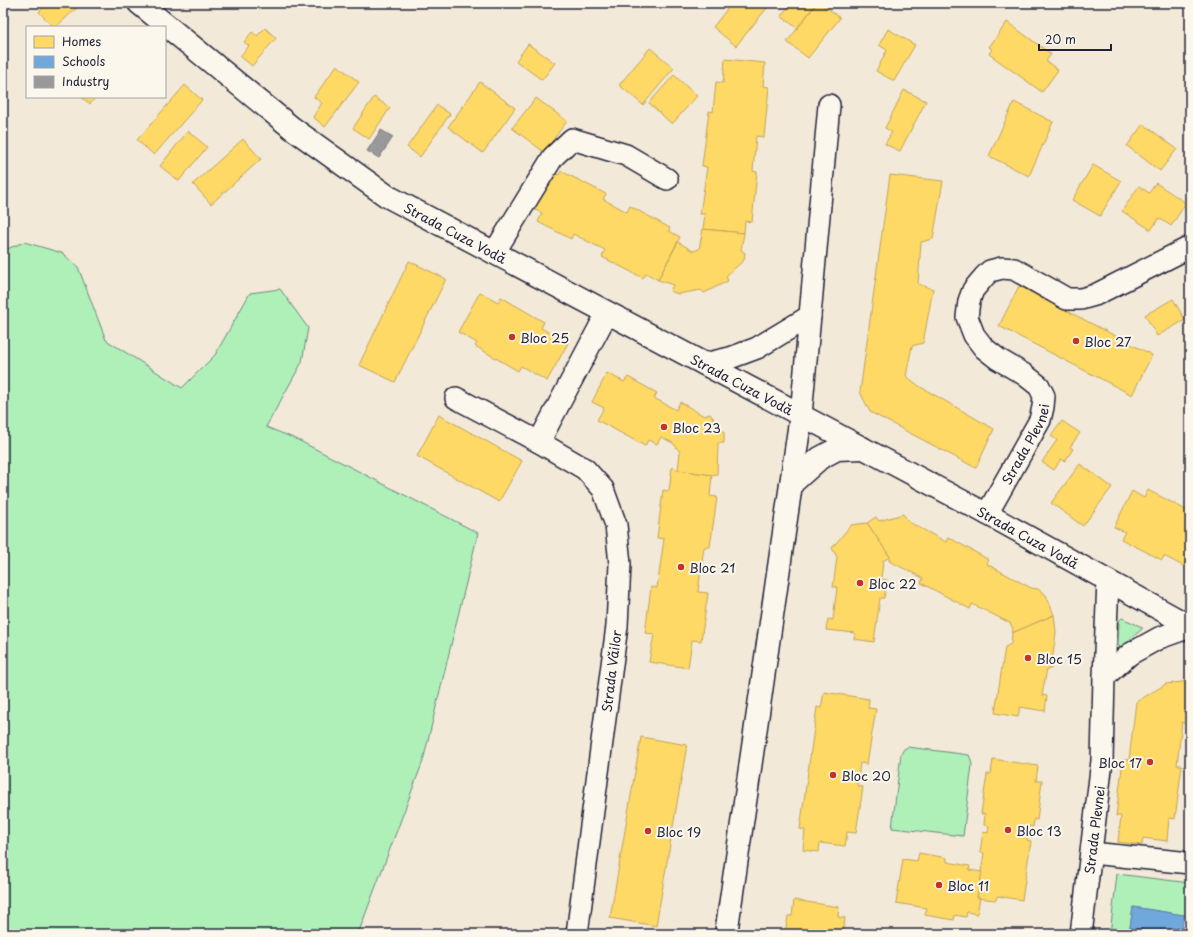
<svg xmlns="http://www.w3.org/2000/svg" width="1193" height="937" font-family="'Playpen Sans',sans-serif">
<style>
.green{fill:#aff0b9;stroke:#68897a}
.homes{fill:#ffd966;stroke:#bda259}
.schools{fill:#6fa8dc;stroke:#5880ac}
.industry{fill:#999;stroke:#75757d}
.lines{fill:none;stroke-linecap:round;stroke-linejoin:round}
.street-casing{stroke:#22223b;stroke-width:24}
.secondary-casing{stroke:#22223b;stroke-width:25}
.street{stroke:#fbf7ec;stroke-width:21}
.secondary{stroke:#fbf7ec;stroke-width:22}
.poi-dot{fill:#c8321e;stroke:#fbf7ec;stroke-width:1.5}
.labels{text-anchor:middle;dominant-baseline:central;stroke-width:4;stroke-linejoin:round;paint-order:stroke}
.street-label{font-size:13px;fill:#22223b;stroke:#fbf7ec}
.poi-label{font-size:13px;fill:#22223b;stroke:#fbf7ec;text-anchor:start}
</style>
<rect width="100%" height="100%" fill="#f3e9d8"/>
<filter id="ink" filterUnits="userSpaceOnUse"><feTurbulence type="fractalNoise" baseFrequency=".025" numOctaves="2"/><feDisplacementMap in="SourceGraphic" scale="8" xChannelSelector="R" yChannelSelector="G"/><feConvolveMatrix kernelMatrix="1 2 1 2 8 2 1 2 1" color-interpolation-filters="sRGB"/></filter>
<g filter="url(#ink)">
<g class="green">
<polygon points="24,242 62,253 78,267 106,340 182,388 215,355 250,293 280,289 308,328 302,362 266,427 296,439 478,533 423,761 358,934 3,934 3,244 7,249"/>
<polygon points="1122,618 1142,627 1142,629 1135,635 1123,648 1118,646 1119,621"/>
<polygon points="908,747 969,755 971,760 972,765 963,836 892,828 901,754 904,749"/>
<polygon points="1117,874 1190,883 1189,916 1133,907 1129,934 1110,934"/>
</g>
<g class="homes">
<polygon points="48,3 82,3 56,27 53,27 39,12"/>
<polygon points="732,3 771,3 736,46 713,27"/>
<polygon points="791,3 817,3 797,28 781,16"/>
<polygon points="817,3 821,3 840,18 808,58 787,42"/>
<polygon points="1007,22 1051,54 1046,61 1058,70 1042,92 989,54 992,49 989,47"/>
<polygon points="265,28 276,38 252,66 240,56 249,46 244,42 252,32 257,36"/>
<polygon points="888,29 915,45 894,81 876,71 887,50 879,45"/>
<polygon points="528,44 555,63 542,80 516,61"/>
<polygon points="650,48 674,68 643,105 619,85"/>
<polygon points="725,59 765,63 763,86 769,87 764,137 756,136 753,171 757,172 752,222 745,221 744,233 703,229 705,214 700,214 707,167 702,166 709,111 713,112 716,82 723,83"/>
<polygon points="337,65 359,82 325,127 313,117 322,103 314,97"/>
<polygon points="674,75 697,96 672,124 649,103"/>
<polygon points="480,82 515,108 483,153 448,127"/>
<polygon points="185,85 202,100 154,155 137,140"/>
<polygon points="904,90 926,101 900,151 885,144 892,132 885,128"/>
<polygon points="81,97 96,97 90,104"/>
<polygon points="374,97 390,108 369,139 353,128"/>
<polygon points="536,98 567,121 544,152 512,128"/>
<polygon points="1014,102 1053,122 1029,176 989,156"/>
<polygon points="437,105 450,114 420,157 407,147"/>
<polygon points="1143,124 1177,149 1160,171 1127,146"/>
<polygon points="188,131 207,147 179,181 160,166"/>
<polygon points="243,139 261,159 211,204 193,184"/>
<polygon points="1093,165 1121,181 1100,216 1072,200"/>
<polygon points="561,171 606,194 603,199 627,212 630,206 670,228 669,231 680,237 658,280 646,273 643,278 602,257 605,250 573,234 571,239 538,222 542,213 533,209 552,172 559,175"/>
<polygon points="890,175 943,181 933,239 921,242 918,284 933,289 923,343 912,346 906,376 919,386 994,429 976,468 870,412 860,392"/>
<polygon points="1156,183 1186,203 1171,226 1159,218 1151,230 1122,211 1139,186 1149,193"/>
<polygon points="703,229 744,233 741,250 745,253 744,260 726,276 728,281 704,293 701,290 678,294 670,291 673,285 658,280 678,242 693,251 699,249"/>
<polygon points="409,261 446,279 395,382 359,365"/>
<polygon points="1019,286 1152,355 1132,395 999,326"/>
<polygon points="480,292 498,302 501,297 544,322 541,328 568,343 547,381 521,366 518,371 475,346 477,343 458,332"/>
<polygon points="1173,299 1185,320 1157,336 1145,315"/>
<polygon points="607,373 624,382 628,377 657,393 654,398 676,410 680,402 704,416 710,414 724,433 724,443 718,443 717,474 712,475 678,470 680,452 673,443 661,437 657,444 648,440 645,446 597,420 604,408 592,402"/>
<polygon points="439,415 522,461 499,502 417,456"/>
<polygon points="1062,421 1080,433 1070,447 1073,449 1065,461 1061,459 1054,470 1042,462 1057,440 1051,436"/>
<polygon points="1080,464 1112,487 1083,526 1051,503"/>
<polygon points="672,467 678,470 712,475 710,496 717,497 710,547 704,547 698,592 708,593 701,641 692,640 688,668 649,662 654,634 645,633 651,587 657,588 664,539 657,538 663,490 669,491"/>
<polygon points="1148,490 1190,512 1188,519 1190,520 1190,553 1183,566 1164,556 1162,560 1121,539 1125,532 1114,527 1132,491 1144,498"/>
<polygon points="903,514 909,522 946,542 948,537 989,560 987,564 1031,588 1038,589 1046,595 1054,615 1012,633 1013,629 1010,623 972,604 970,609 921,583 923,578 889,561 890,557 867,523 876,517 879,521"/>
<polygon points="867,523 890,557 883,561 881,579 887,580 884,598 880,598 874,642 854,639 855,633 826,630 828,619 833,620 837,587 833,587 837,557 832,548 851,525"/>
<polygon points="1054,615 1056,632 1051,669 1047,669 1042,695 1047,696 1045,711 1020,707 1018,717 995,713 1005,647 1011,644 1012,633"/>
<polygon points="1190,681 1190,727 1182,722 1177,765 1182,765 1175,819 1169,818 1167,841 1143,838 1142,845 1118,842 1121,816 1116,816 1123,760 1129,760 1136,702 1166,684"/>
<polygon points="824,692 869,699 868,708 876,709 867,764 860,763 857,786 863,787 856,833 847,832 845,846 820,843 819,852 803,850 805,830 800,829 817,707 821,708"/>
<polygon points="641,737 687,745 656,926 610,918"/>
<polygon points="993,759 1038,766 1036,781 1042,781 1037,820 1034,819 1033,827 1028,826 1027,840 1031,841 1022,900 997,896 996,900 977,898 984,853 980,852 983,832 988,833 989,826 984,825 985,814 981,814 987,774 991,774"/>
<polygon points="919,853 947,858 947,862 970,866 969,870 982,872 977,898 980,898 977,914 967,912 966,917 955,915 954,920 925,915 927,908 896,903 903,859 917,861"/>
<polygon points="794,900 839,907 838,917 845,918 843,934 785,934 788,916 792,916"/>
</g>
<polygon class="schools" points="1133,907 1184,915 1181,934 1129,934"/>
<polygon class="industry" points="381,130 393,137 379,158 367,151"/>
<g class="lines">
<g class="street-casing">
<g id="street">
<path id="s1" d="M 829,105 L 801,415 L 987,514 L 1190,626"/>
<polyline points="494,253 553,157 572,139 626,155 667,179"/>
<polyline points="704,364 730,358 757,348 810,316"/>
<polyline points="456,398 539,442 585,469 603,489 616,525 620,564 617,626 577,934"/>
<polyline points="539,442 607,313"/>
<path id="s2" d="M 987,514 L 1040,420 L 1043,407 L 1044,396 L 1039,386 L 1025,375 L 998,359 L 984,348 L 974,335 L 967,317 L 969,301 L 973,290 L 984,277 L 990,271 L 1002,268 L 1014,269 L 1067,299 L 1081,299 L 1095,295 L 1190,247"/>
<polyline points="1104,677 1130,654 1159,638 1190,627"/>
<polyline points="1091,853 1190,863"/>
<path id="s3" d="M 1081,934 L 1102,761 L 1104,677 L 1108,581"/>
</g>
</g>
<g class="secondary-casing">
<g id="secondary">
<path id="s4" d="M 139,3 L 292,128 L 387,196 L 801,415 L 726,934"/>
<polyline points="791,484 820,458 837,449 862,448"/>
</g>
</g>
<use href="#street" class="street"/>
<use href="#secondary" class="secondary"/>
</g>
</g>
<g class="poi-dot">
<circle cx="512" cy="337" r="4"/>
<circle cx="1076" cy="341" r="4"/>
<circle cx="664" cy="427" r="4"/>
<circle cx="681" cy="567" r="4"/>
<circle cx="860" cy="583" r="4"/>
<circle cx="1028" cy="658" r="4"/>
<circle cx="1150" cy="762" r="4"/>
<circle cx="833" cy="775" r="4"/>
<circle cx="1008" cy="830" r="4"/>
<circle cx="648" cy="831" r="4"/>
<circle cx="939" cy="885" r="4"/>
</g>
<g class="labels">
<g class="street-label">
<text stroke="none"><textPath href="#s4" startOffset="392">Strada Cuza Vodă</textPath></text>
<text stroke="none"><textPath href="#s4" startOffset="716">Strada Cuza Vodă</textPath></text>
<text stroke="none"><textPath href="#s2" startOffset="80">Strada Plevnei</textPath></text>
<text stroke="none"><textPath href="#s1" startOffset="569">Strada Cuza Vodă</textPath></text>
<text transform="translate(611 671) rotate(-83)">Strada Văilor</text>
<text stroke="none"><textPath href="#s3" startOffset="105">Strada Plevnei</textPath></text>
</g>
<g class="poi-label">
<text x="520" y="337">Bloc 25</text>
<text x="1084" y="341">Bloc 27</text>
<text x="672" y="427">Bloc 23</text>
<text x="689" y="567">Bloc 21</text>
<text x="868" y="583">Bloc 22</text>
<text x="1036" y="658">Bloc 15</text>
<text x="1142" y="762" text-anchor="end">Bloc 17</text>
<text x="841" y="775">Bloc 20</text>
<text x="1016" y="830">Bloc 13</text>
<text x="656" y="831">Bloc 19</text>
<text x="947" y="885">Bloc 11</text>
</g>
</g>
<rect width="1193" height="937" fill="none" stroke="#fbf7ec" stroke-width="16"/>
<rect x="8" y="8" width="1177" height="921" fill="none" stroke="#22223b" stroke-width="1.5" filter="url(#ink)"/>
<rect x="26" y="26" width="140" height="72" fill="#fbf7ec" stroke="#a4a2a5"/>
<rect x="34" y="36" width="20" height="12" fill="#ffd966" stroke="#a4a2a5"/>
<text x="62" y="46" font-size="12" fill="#22223b">Homes</text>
<rect x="34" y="56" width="20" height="12" fill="#6fa8dc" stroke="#a4a2a5"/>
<text x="62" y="66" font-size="12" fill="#22223b">Schools</text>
<rect x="34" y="76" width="20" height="12" fill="#999999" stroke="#a4a2a5"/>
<text x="62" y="86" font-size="12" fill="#22223b">Industry</text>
<path d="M1039 44v6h72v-6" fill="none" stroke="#22223b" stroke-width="2"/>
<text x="1045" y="44" font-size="12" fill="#22223b" stroke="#fbf7ec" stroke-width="3" paint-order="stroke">20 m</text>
</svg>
